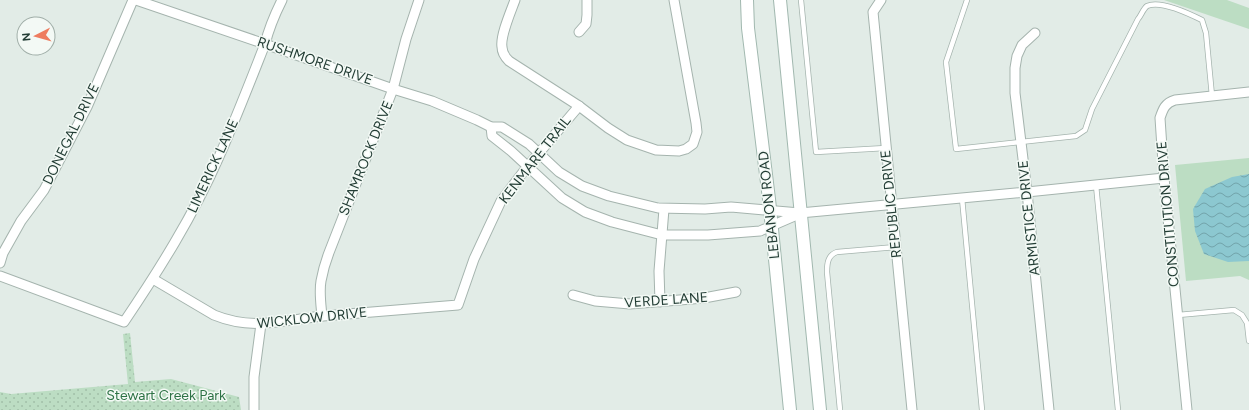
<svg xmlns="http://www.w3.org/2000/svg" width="1249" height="410" font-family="Figtree,sans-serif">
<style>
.green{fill:#bcddc3}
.park{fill:url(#park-dots)}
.water{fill:url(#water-waves)}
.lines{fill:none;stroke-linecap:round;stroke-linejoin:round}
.service-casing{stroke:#a5b4ae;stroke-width:6}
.minor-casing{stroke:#a5b4ae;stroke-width:11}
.secondary-casing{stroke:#a1b8af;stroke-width:14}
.service{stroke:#fff;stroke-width:4.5}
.minor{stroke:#fff;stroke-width:9}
.secondary{stroke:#fff;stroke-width:12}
.labels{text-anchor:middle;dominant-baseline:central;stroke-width:3;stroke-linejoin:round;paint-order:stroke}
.street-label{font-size:14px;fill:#233d35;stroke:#f3f9f5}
.park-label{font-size:14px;fill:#2e7346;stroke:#f3f9f5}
</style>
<defs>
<pattern id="park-dots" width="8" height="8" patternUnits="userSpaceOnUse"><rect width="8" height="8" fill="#bcddc3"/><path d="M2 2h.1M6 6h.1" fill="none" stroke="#a1bfa8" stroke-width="1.8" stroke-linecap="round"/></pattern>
<pattern id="water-waves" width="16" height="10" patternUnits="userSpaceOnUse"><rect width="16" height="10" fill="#8cc8d0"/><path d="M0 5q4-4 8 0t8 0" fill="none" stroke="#72a4aa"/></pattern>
</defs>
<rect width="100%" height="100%" fill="#e2ece7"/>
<g class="green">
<polygon points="1164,0 1227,0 1249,8 1249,29"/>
<polygon points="1249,158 1249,280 1240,276 1186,281 1175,165"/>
</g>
<polygon class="park" points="130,333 135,382 171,379 239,397 241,410 0,410 0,392 11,394 128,384 123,334"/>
<polygon class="water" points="1249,174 1249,261 1228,262 1204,254 1195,231 1193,209 1205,189 1232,177"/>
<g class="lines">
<g class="service-casing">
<g id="service">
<polyline points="801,0 816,152 886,148"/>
<path d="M 967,0 L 946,62 L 956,149 L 1076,136 L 1085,130 L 1092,109 L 1138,19 C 1141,16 1143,9 1147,6 C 1160,0 1190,14 1202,20 L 1206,33 L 1212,96"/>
<polyline points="1096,185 1118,410"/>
<polyline points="962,198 982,410"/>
<polyline points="1178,315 1234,310 1242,315 1247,323 1249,341"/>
<path d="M 840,410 L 827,272 C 827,263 828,255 837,252 L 896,247"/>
</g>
</g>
<g class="minor-casing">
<g id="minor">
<polyline points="136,0 265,44 393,89 432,101 477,120 491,127 502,127 529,144 559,172 582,186 609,196 658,208 705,209 731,207 800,213 1027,192 1164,178"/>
<path d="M 515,0 C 511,11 500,36 502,47 C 502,52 505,57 509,61 L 579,106 L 608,128 L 627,140 L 656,150 L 679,151 L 686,149 L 693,144 L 697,132 L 696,123 L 674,0"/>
<polyline points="881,0 873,12 912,410"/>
<polyline points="579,32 586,24 587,15 587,0"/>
<polyline points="1035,33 1022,45 1017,56 1015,68 1015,93 1027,192 1049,410"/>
<polyline points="491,127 492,136 511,151 562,198 585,212 612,222 662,235 708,235 760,231 799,214"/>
<polyline points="0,263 3,253 21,221 44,190 87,107 133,0"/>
<path d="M 0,276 L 124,322 C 159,270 193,216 218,159 C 235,121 250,82 265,44 C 269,28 275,14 282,0"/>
<path d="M 153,279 L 214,315 C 253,331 284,320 323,316 C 368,312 413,309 458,305 L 474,259 L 501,201 L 527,167 L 579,106"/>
<polyline points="573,295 595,301 630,304 704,298 736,292"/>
<polyline points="660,302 659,271 664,209"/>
<path d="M 322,316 C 321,305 319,292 321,281 C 323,270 326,260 330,250 L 393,89 L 406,39 L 419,0"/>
<polyline points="254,410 254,377 261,324"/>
<path d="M 1187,410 L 1164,178 L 1160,118 C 1163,109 1165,103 1175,100 L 1249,92"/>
</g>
</g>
<g class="secondary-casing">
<g id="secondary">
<polyline points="747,0 748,28 769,199 790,410"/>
<polyline points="780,0 820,410"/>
</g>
</g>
<use href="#service" class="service"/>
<use href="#minor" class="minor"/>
<use href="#secondary" class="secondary"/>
</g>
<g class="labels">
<g class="street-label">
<text transform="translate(315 61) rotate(19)">RUSHMORE DRIVE</text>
<text transform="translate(71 134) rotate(-64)">DONEGAL DRIVE</text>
<text transform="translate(366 158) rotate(-68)">SHAMROCK DRIVE</text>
<text transform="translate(535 160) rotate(-52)">KENMARE TRAIL</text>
<text transform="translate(213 166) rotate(-65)">LIMERICK LANE</text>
<text transform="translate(891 204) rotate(-96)">REPUBLIC DRIVE</text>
<text transform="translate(769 205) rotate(-96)">LEBANON ROAD</text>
<text transform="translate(1168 214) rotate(-95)">CONSTITUTION DRIVE</text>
<text transform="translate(1029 218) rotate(-96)">ARMISTICE DRIVE</text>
<text transform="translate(666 300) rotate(-4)">VERDE LANE</text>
<text transform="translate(312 318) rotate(-6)">WICKLOW DRIVE</text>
</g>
<g class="park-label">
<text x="166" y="395">Stewart Creek Park</text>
</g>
</g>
<g transform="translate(36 36) rotate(264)"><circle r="19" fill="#f3f9f5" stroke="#a0aea8"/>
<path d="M0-3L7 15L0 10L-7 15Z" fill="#ee7c5f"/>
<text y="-6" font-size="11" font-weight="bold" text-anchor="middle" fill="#233d35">N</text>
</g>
</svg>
